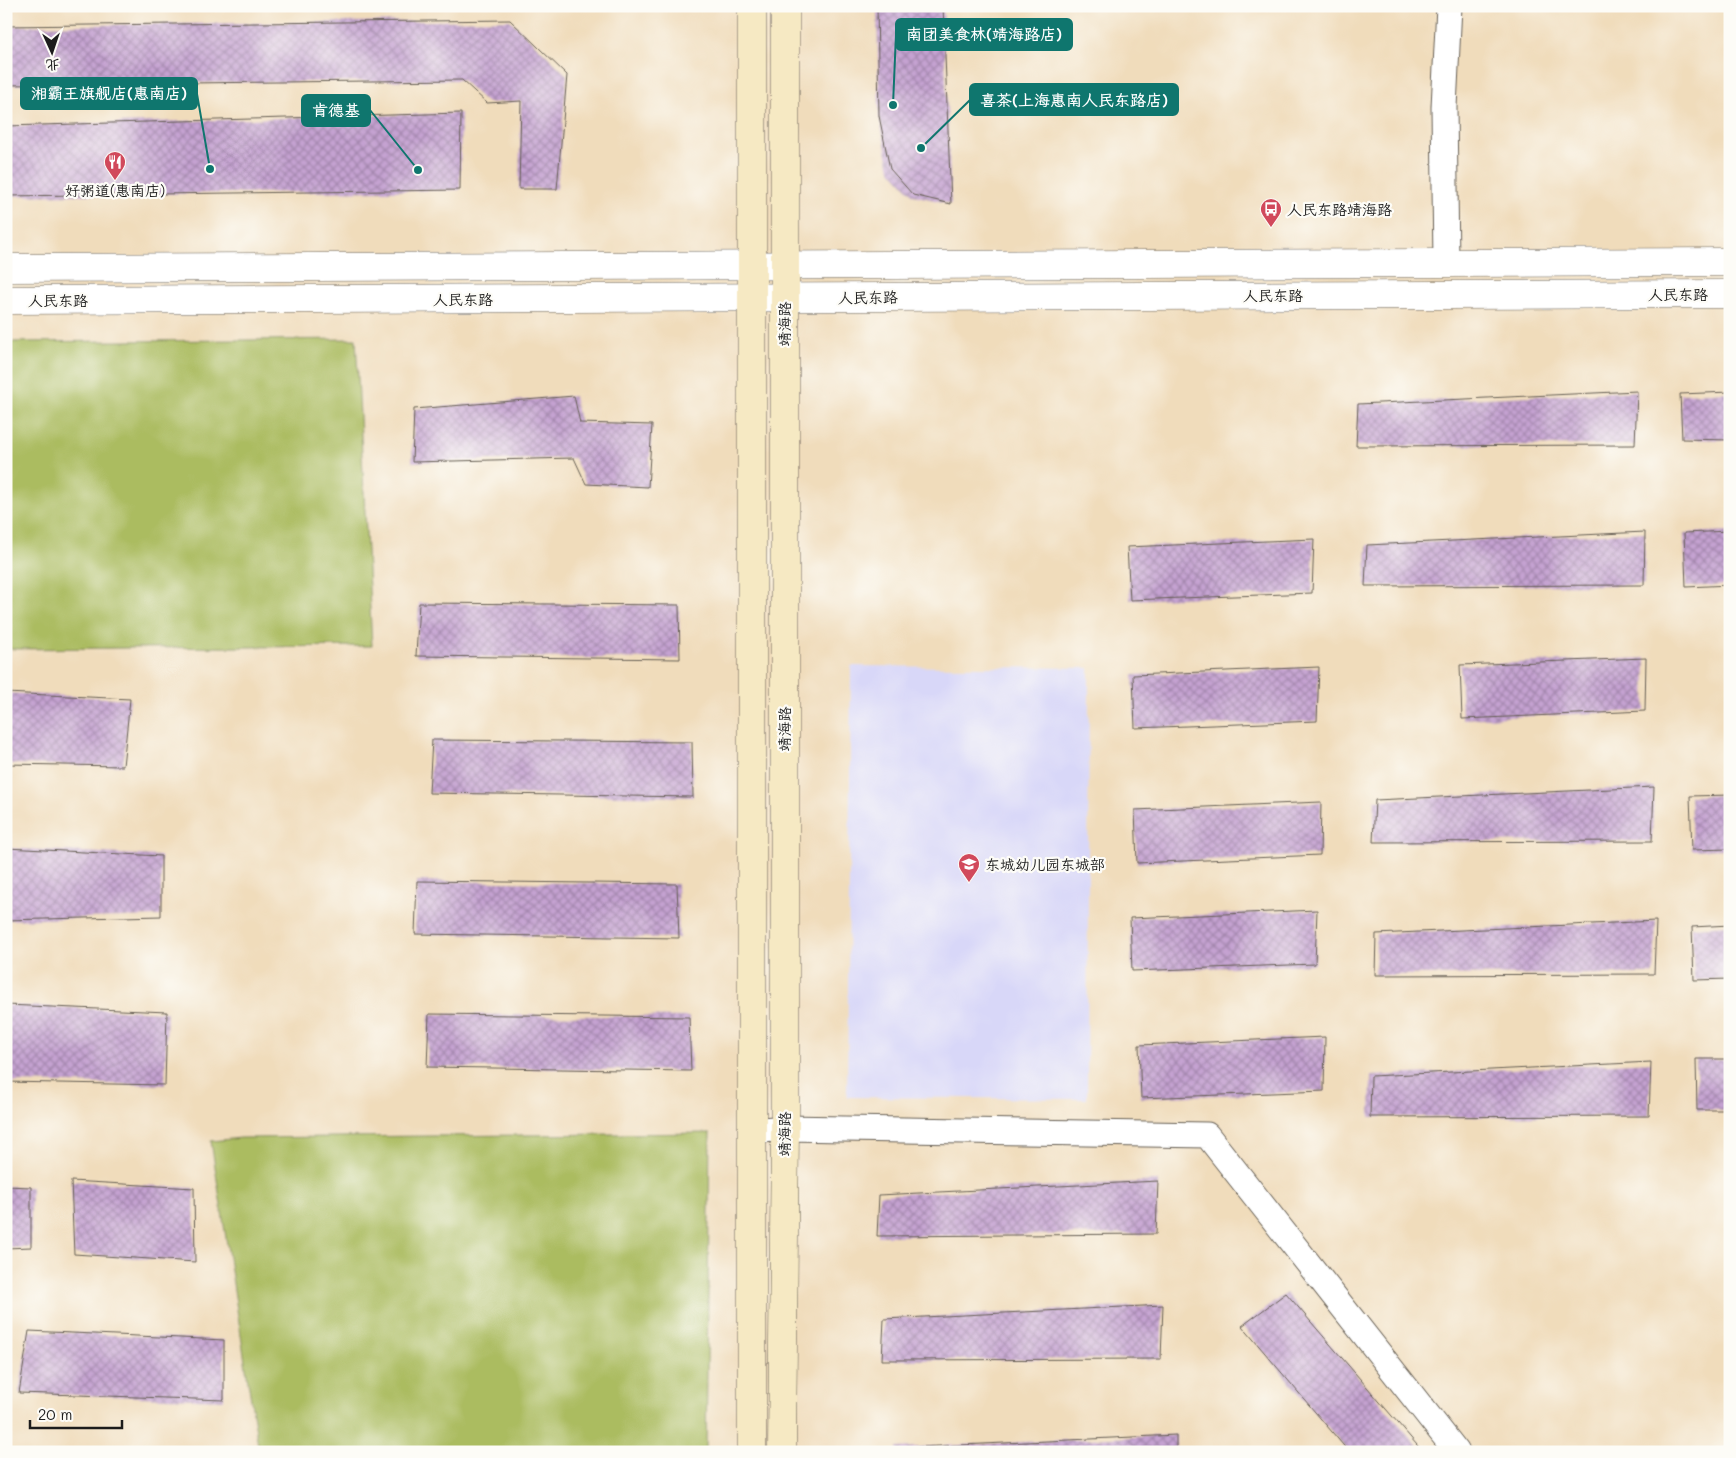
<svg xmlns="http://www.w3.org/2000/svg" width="1736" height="1458" font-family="Mali,'LXGW WenKai TC',sans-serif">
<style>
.built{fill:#d8d7f8}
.green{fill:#abbc60;stroke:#646c3e}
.building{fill:url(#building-cross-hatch)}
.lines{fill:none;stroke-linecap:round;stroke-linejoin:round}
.minor-casing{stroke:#665f54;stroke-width:27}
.tertiary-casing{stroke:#665f54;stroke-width:29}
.secondary-casing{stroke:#665f54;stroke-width:29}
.minor{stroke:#fff;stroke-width:25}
.tertiary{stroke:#fff;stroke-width:28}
.secondary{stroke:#f6e9c3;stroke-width:28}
.labels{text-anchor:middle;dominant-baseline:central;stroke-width:4.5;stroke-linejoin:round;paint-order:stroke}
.poi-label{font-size:15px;fill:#1c1c1c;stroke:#fdfcf7;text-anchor:start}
.street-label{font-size:15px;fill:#1c1c1c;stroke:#fdfcf7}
.leader{fill:none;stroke:#0f766e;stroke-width:2}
.callout-dot{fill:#0f766e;stroke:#fdfcf7;stroke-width:2}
.callout{fill:#0f766e;stroke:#0f766e;stroke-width:2}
.callout-label{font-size:16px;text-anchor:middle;font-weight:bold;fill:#fff}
</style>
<defs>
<pattern id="building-cross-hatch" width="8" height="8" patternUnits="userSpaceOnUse" patternTransform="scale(1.25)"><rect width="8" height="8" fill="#c5a2d1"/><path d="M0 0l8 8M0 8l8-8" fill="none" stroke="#9f83a9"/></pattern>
</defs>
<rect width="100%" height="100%" fill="#fdfcf7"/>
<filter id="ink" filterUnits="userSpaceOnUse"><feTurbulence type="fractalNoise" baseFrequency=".02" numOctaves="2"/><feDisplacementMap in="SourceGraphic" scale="10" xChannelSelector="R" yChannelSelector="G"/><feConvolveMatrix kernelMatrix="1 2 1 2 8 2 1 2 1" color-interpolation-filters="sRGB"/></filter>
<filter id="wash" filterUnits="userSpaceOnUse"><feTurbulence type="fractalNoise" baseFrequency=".0096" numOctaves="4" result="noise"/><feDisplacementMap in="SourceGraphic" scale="20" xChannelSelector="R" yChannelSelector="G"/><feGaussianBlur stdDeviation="1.12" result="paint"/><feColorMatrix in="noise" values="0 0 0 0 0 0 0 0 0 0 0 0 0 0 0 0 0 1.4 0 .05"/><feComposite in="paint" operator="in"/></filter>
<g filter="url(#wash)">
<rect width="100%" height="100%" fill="#f0dcbb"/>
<polygon class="built" points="851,666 1089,668 1087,1099 847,1097"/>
<g class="green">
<polygon points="356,339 372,646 6,649 6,342"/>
<polygon points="710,1133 706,1452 259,1452 211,1141 241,1138"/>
</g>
<g id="blocks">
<g class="building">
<polygon points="877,6 943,6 951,204 913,195 890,169 879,116"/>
<polygon points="510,20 567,75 557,189 519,189 521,101 487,103 462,80 6,85 6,26"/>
<polygon points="461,113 460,190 6,196 6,126"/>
<polygon points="1637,391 1635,445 1356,446 1358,404"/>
<polygon points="1730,392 1730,440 1682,439 1680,394"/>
<polygon points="574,396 580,423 652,425 648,487 586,484 574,458 412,462 414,409"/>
<polygon points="1730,531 1730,585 1686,587 1684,533"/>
<polygon points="1645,532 1644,585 1365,586 1367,545"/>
<polygon points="1314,539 1312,593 1130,600 1127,547"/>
<polygon points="419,603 679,605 680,659 416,656"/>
<polygon points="1646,658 1645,711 1462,719 1460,665"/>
<polygon points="1319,667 1317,721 1135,728 1133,675"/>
<polygon points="6,693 130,699 123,766 6,764"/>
<polygon points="432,740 692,742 693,797 429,793"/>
<polygon points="1654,787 1652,841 1373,842 1375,800"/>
<polygon points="1730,795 1730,849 1692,850 1690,796"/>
<polygon points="1321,802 1320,855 1137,863 1135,810"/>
<polygon points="6,848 161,856 161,916 6,920"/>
<polygon points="417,881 677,884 679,938 415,934"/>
<polygon points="1317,910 1315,964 1132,971 1130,918"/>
<polygon points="1656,921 1654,974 1375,975 1376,934"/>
<polygon points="1730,925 1730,979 1694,980 1692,927"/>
<polygon points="6,1005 167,1012 165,1085 6,1082"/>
<polygon points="429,1014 689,1017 691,1071 427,1067"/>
<polygon points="1325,1037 1324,1091 1141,1098 1139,1045"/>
<polygon points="1696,1059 1730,1059 1730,1110 1697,1110"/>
<polygon points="1651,1062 1649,1116 1370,1117 1371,1076"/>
<polygon points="71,1181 194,1188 195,1262 74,1254"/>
<polygon points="1158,1181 1156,1234 877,1236 879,1195"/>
<polygon points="6,1186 31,1187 31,1247 6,1248"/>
<polygon points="1286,1293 1423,1452 1349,1452 1242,1326"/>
<polygon points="1163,1305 1161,1359 882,1360 884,1319"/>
<polygon points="29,1331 224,1340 224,1400 19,1393"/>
<polygon points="1176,1435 1176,1452 897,1452 897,1448"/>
</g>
</g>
</g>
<g filter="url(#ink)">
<use href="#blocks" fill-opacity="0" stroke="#665f54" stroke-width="1"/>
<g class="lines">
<g class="minor-casing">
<g id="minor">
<polyline points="1446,263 1444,107 1449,6"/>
<polyline points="752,1131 785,1128 1207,1135 1457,1452"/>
</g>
</g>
<g class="tertiary-casing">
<g id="tertiary">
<polyline points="6,268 1730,262"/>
<polyline points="6,300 1730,294"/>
</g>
</g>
<g class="secondary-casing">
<g id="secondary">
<polyline points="752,1452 752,6"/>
<polyline points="782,1452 785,1128 785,6"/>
</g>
</g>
<use href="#minor" class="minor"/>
<use href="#tertiary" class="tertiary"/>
<use href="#secondary" class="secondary"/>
</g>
</g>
<defs>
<g id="restaurant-pin" transform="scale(1.125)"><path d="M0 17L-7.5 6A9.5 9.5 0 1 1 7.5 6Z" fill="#d1495b" stroke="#fdfcf7"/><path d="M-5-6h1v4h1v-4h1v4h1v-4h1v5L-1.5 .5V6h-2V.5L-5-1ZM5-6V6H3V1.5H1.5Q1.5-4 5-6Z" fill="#fff"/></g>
<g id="bus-pin" transform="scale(1.125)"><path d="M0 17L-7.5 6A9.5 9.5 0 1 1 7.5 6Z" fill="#d1495b" stroke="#fdfcf7"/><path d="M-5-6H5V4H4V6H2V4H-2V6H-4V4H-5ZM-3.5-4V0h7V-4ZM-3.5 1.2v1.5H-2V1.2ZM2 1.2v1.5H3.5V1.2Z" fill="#fff"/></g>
<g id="school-pin" transform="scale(1.125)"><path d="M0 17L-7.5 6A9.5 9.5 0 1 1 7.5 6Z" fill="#d1495b" stroke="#fdfcf7"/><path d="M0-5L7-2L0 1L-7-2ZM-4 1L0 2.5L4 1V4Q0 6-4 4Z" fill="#fff"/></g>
</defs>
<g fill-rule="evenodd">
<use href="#restaurant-pin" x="115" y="162"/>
<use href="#bus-pin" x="1271" y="209"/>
<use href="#school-pin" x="969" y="864"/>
</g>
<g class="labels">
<g class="poi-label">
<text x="115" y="190" text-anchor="middle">好粥道(惠南店)</text>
<text x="1287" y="209">人民东路靖海路</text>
<text x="985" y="864">东城幼儿园东城部</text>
</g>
<g class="street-label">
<text x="1678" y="294">人民东路</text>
<text x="1273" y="295">人民东路</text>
<text transform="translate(868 297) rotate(-1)">人民东路</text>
<text x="463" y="299">人民东路</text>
<text x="58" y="300">人民东路</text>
<text transform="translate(784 324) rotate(-90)">靖海路</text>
<text transform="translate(784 729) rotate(-90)">靖海路</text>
<text transform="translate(784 1134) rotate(-90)">靖海路</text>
</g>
</g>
<path class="leader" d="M893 105L896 34M210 169L197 94M921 148L970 100M418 170L370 110"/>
<g class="callout-dot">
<circle cx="893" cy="105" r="5"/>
<circle cx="210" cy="169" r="5"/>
<circle cx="921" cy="148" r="5"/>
<circle cx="418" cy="170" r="5"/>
</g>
<g class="callout">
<rect x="896" y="19" width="176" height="31" rx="5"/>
<rect x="21" y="78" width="176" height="31" rx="5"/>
<rect x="970" y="84" width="208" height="31" rx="5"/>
<rect x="302" y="95" width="68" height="31" rx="5"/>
</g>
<g class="callout-label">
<text x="984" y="40">南团美食林(靖海路店)</text>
<text x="109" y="99">湘霸王旗舰店(惠南店)</text>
<text x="1074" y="106">喜茶(上海惠南人民东路店)</text>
<text x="336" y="116">肯德基</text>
</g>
<rect width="1736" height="1458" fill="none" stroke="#fdfcf7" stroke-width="25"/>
<g transform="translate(52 52) rotate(177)" stroke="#fdfcf7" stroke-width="4" paint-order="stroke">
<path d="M0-4L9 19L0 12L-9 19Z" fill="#1c1c1c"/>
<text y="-8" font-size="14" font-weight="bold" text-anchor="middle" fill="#1c1c1c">北</text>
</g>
<path d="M30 1420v8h92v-8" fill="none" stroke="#1c1c1c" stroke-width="2.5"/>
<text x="38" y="1420" font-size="15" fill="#1c1c1c" stroke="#fdfcf7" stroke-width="4" paint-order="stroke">20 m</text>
</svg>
